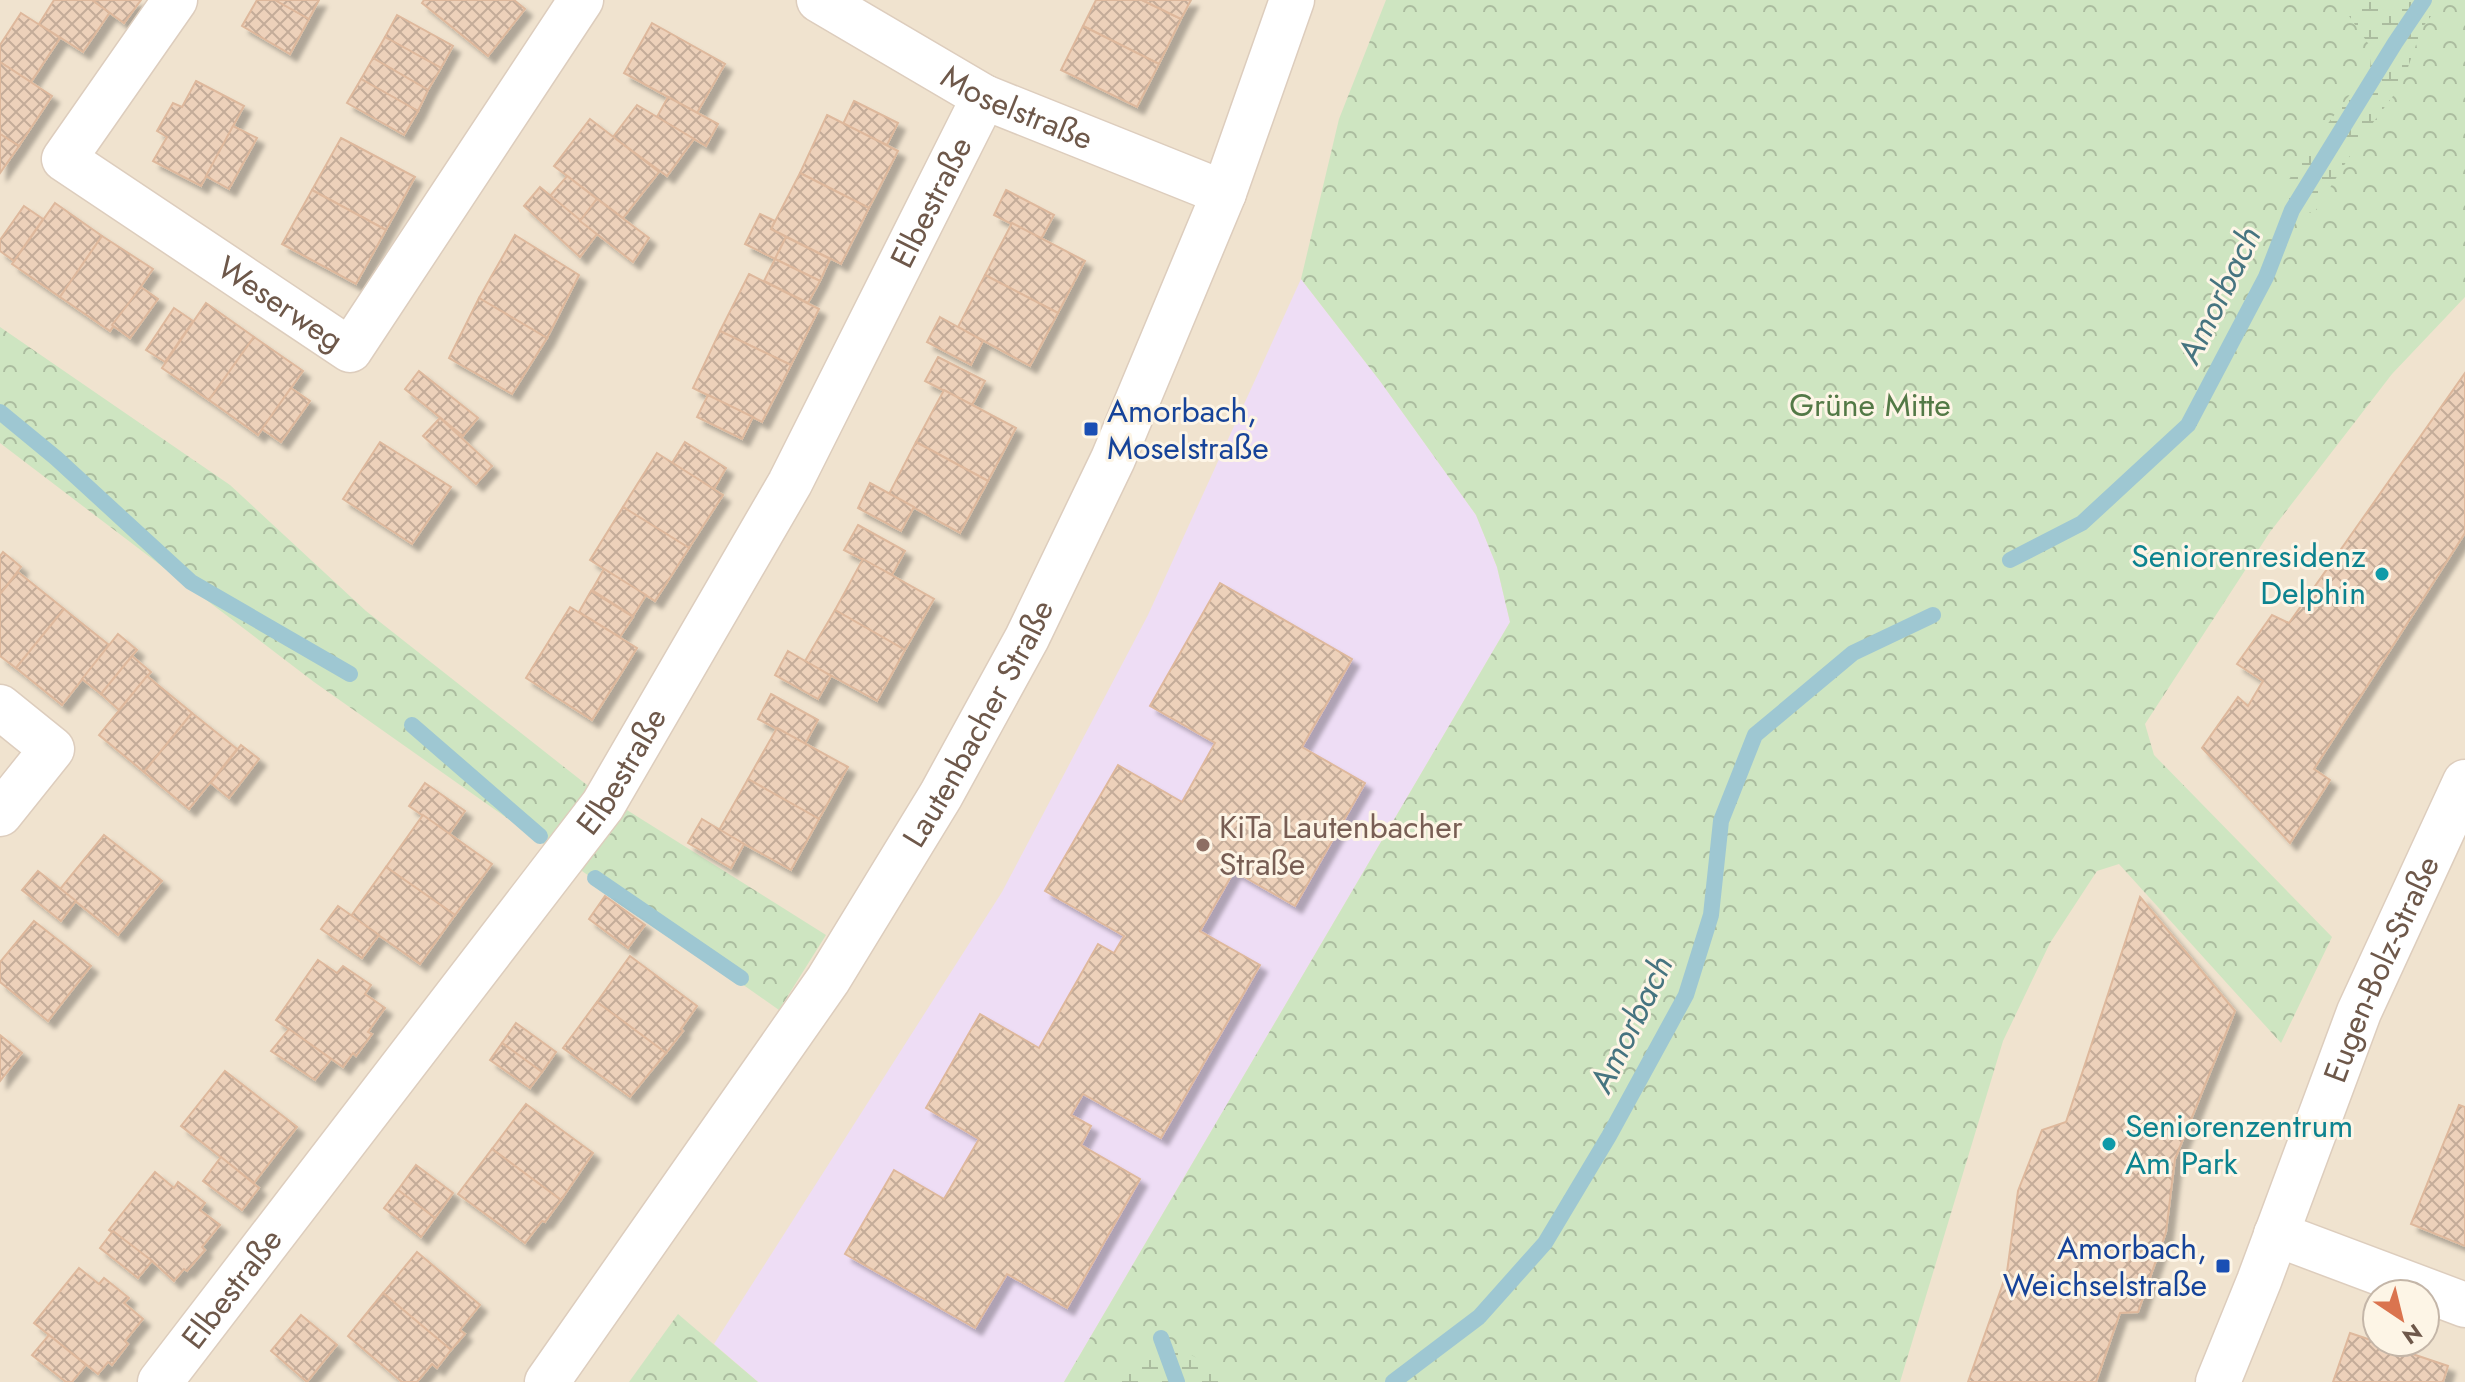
<svg xmlns="http://www.w3.org/2000/svg" width="2465" height="1382" font-family="Jost,sans-serif">
<style>
.residential{fill:#f0e3cf;fill-rule:evenodd}
.education{fill:#eeddf5}
.forest{fill:url(#forest-crowns)}
.wetland{fill:url(#wetland-marsh)}
.lines{fill:none;stroke-linecap:round;stroke-linejoin:round}
.stream{stroke:#9ec7d2;stroke-width:16}
.building{fill:url(#building-cross-hatch);stroke:#deb89c;stroke-width:2;filter:url(#shadow)}
.street-casing{stroke:#ddcdbd;stroke-width:47}
.street{stroke:#fff;stroke-width:44}
.transit-dot{fill:#1a4fb4;stroke:#fdf5e6;stroke-width:3}
.culture-dot{fill:#0f9aa8;stroke:#fdf5e6;stroke-width:3}
.education-dot{fill:#8d6e63;stroke:#fdf5e6;stroke-width:3}
.labels{text-anchor:middle;dominant-baseline:central;stroke-width:6;stroke-linejoin:round;paint-order:stroke}
.street-label{font-size:32px;fill:#6e584a;stroke:#fdf5e6}
.park-label{font-size:32px;fill:#537946;stroke:#fdf5e6}
.transit-label{font-size:32px;fill:#164399;stroke:#fdf5e6;text-anchor:start}
.culture-label{font-size:32px;fill:#0d838f;stroke:#fdf5e6;text-anchor:end}
.education-label{font-size:32px;fill:#785e54;stroke:#fdf5e6;text-anchor:start}
.water-label{font-size:34px;font-style:italic;fill:#467480;stroke:#fdf5e6}
</style>
<defs>
<pattern id="forest-crowns" width="20" height="18" patternUnits="userSpaceOnUse" patternTransform="scale(2)"><rect width="20" height="18" fill="#cee5c1"/><path d="M2 6a3 3 0 1 1 6 0M12 15a3 3 0 1 1 6 0" fill="none" stroke="#abbc9f"/></pattern>
<pattern id="wetland-marsh" width="20" height="14" patternUnits="userSpaceOnUse" patternTransform="scale(2)"><rect width="20" height="14" fill="#cee5c1"/><path d="M1 5h8M5 5V1M11 12h8M15 12V8" fill="none" stroke="#abbc9f"/></pattern>
<pattern id="building-cross-hatch" width="8" height="8" patternUnits="userSpaceOnUse" patternTransform="scale(2)"><rect width="8" height="8" fill="#edd1ba"/><path d="M0 0l8 8M0 8l8-8" fill="none" stroke="#c4ac99"/></pattern>
<filter id="shadow"><feDropShadow dx="7" dy="7" stdDeviation="2" flood-color="#0004"/></filter>
</defs>
<rect width="100%" height="100%" fill="#faf1e0"/>
<path class="residential" d="M 0,0 L 2465,0 L 2465,1382 L 0,1382 ZM 2377,1294 L 2425,1294 L 2425,1342 L 2377,1342 Z"/>
<polygon class="education" points="1301,279 1380,381 1476,515 1497,567 1510,622 1064,1382 758,1382 714,1344 1002,892 1148,615"/>
<g class="forest">
<polygon points="1386,0 2465,0 2465,297 2392,374 2270,532 2145,724 2154,755 2332,937 2281,1043 2119,864 2097,871 2050,943 2003,1041 1900,1382 1064,1382 1510,622 1497,567 1476,515 1380,381 1301,279 1339,119"/>
<polygon points="0,327 230,485 366,611 587,785 826,935 779,1010 314,682 0,443"/>
<polygon points="678,1314 758,1382 629,1382"/>
</g>
<g class="wetland">
<polygon points="2338,0 2443,0 2422,28 2402,84 2360,140 2314,213 2292,210 2281,191 2323,130 2370,68 2372,49"/>
<polygon points="1161,1338 1229,1376 1235,1382 1119,1382 1126,1368"/>
</g>
<g class="lines">
<g class="stream">
<polyline points="0,412 56,458 191,582 350,674"/>
<polyline points="2010,560 2082,523 2188,425 2266,277 2292,210 2395,43 2424,0"/>
<polyline points="412,725 540,836"/>
<polyline points="595,878 741,978"/>
<polyline points="1161,1338 1177,1382"/>
<polyline points="1393,1382 1479,1317 1545,1243 1609,1136 1686,995 1711,915 1721,821 1755,735 1853,653 1933,615"/>
</g>
</g>
<g class="building">
<polygon points="54,0 92,0 110,12 83,52 39,24"/>
<polygon points="92,0 141,0 124,23"/>
<polygon points="257,0 275,0 309,19 290,54 242,26"/>
<polygon points="275,0 319,0 309,19"/>
<polygon points="424,0 514,0 525,9 488,56 422,3"/>
<polygon points="1096,0 1142,0 1181,19 1159,64 1083,26"/>
<polygon points="1142,0 1191,0 1181,19"/>
<polygon points="21,13 60,38 31,82 0,62 0,45"/>
<polygon points="397,15 453,46 441,68 385,37"/>
<polygon points="652,23 725,64 697,113 624,73"/>
<polygon points="1083,26 1159,64 1137,107 1061,70"/>
<polygon points="385,37 441,68 428,90 373,58"/>
<polygon points="373,58 428,90 418,111 361,79"/>
<polygon points="0,62 52,96 19,146 0,134"/>
<polygon points="361,79 418,111 404,135 347,103"/>
<polygon points="196,81 244,106 201,186 153,161 167,137 157,131 173,103 182,107"/>
<polygon points="668,97 718,124 706,146 657,117"/>
<polygon points="854,101 898,123 887,145 843,124"/>
<polygon points="637,105 694,139 667,176 613,137"/>
<polygon points="827,115 898,151 869,208 800,173"/>
<polygon points="590,119 659,172 623,218 554,166"/>
<polygon points="233,126 257,138 229,189 206,176"/>
<polygon points="0,134 19,146 0,173"/>
<polygon points="341,138 415,177 386,230 312,190"/>
<polygon points="800,173 869,208 841,264 771,229"/>
<polygon points="567,176 597,199 580,221 550,196"/>
<polygon points="540,187 597,234 580,257 524,206"/>
<polygon points="312,190 386,230 356,284 282,244"/>
<polygon points="1006,190 1054,215 1041,239 994,215"/>
<polygon points="597,199 649,238 633,262 580,221"/>
<polygon points="55,203 102,236 60,297 12,264"/>
<polygon points="24,206 43,219 14,261 0,251 0,240"/>
<polygon points="760,214 775,221 771,229 786,237 775,259 745,244"/>
<polygon points="1012,223 1085,261 1058,313 985,275"/>
<polygon points="515,235 579,275 547,338 479,298"/>
<polygon points="102,236 153,269 110,331 60,297"/>
<polygon points="786,237 830,259 820,281 775,259"/>
<polygon points="775,259 820,281 808,303 764,281"/>
<polygon points="749,274 819,309 791,365 720,331"/>
<polygon points="985,275 1058,313 1030,366 958,327"/>
<polygon points="141,287 158,299 130,338 112,325"/>
<polygon points="479,298 547,338 512,394 449,358"/>
<polygon points="206,303 254,337 209,400 162,368"/>
<polygon points="174,308 193,321 165,362 146,350"/>
<polygon points="940,317 983,341 971,365 927,342"/>
<polygon points="720,331 791,365 762,422 693,388"/>
<polygon points="254,337 303,371 258,435 209,400"/>
<polygon points="938,357 985,381 972,405 925,381"/>
<polygon points="419,371 478,418 463,436 405,389"/>
<polygon points="2465,373 2465,533 2314,769 2330,780 2290,843 2202,748 2238,697 2248,706 2263,681 2237,664 2272,615 2289,623"/>
<polygon points="291,388 310,401 281,442 262,429"/>
<polygon points="944,390 1016,428 988,481 916,442"/>
<polygon points="708,395 753,417 742,439 697,417"/>
<polygon points="440,418 492,466 476,484 423,436"/>
<polygon points="380,442 451,487 412,544 343,499"/>
<polygon points="685,442 726,468 714,489 672,463"/>
<polygon points="916,442 988,481 960,533 889,494"/>
<polygon points="657,453 723,495 689,548 623,507"/>
<polygon points="870,483 914,507 901,531 858,508"/>
<polygon points="623,507 689,548 655,601 590,560"/>
<polygon points="858,525 905,551 892,575 844,550"/>
<polygon points="3,552 21,567 0,594 0,556"/>
<polygon points="863,559 934,599 905,650 835,610"/>
<polygon points="604,569 646,595 633,616 592,590"/>
<polygon points="18,572 64,609 16,668 0,656 0,594"/>
<polygon points="1220,583 1352,659 1302,747 1365,783 1295,906 1234,871 1200,931 1260,965 1161,1138 1083,1094 1071,1115 1091,1126 1081,1145 1140,1179 1067,1308 1007,1274 975,1328 845,1254 894,1170 944,1199 979,1139 926,1108 980,1014 1039,1048 1098,944 1114,953 1124,936 1045,891 1118,765 1182,802 1215,743 1150,706"/>
<polygon points="591,591 633,617 620,637 579,612"/>
<polygon points="570,607 637,648 592,720 526,678"/>
<polygon points="64,609 109,645 62,705 16,668"/>
<polygon points="835,610 905,650 877,701 805,661"/>
<polygon points="118,634 137,650 101,694 82,679"/>
<polygon points="788,651 831,676 818,699 775,675"/>
<polygon points="132,656 151,672 119,710 101,694"/>
<polygon points="147,676 192,713 144,772 99,735"/>
<polygon points="771,694 818,720 805,744 758,719"/>
<polygon points="192,713 237,749 189,809 144,772"/>
<polygon points="777,728 848,767 819,819 748,779"/>
<polygon points="241,745 259,759 229,798 211,783"/>
<polygon points="748,779 819,819 791,870 719,830"/>
<polygon points="425,783 465,811 449,834 409,806"/>
<polygon points="423,815 492,864 455,915 386,867"/>
<polygon points="702,819 744,844 731,868 688,843"/>
<polygon points="104,835 162,881 118,935 60,889"/>
<polygon points="386,867 455,915 420,964 351,916"/>
<polygon points="38,871 76,901 61,921 22,890"/>
<polygon points="605,896 645,925 628,948 589,919"/>
<polygon points="2140,897 2235,1011 2175,1159 2166,1232 2138,1312 2120,1313 2096,1382 1968,1382 2007,1272 2018,1191 2042,1130 2066,1122"/>
<polygon points="338,906 379,935 362,958 321,929"/>
<polygon points="34,921 91,966 48,1021 0,982 0,962"/>
<polygon points="630,956 697,1006 681,1029 683,1031 666,1053 597,1002"/>
<polygon points="318,960 337,973 343,966 371,985 365,994 385,1008 368,1032 372,1034 356,1056 353,1053 343,1067 276,1020"/>
<polygon points="597,1002 666,1053 630,1097 563,1048"/>
<polygon points="516,1023 556,1052 542,1072 502,1043"/>
<polygon points="289,1029 331,1059 315,1080 271,1051"/>
<polygon points="0,1035 22,1053 0,1081"/>
<polygon points="502,1043 542,1072 530,1088 490,1060"/>
<polygon points="225,1071 297,1127 254,1183 181,1126"/>
<polygon points="526,1104 593,1153 561,1200 492,1149"/>
<polygon points="2459,1105 2465,1107 2465,1246 2411,1224"/>
<polygon points="492,1149 561,1200 545,1222 542,1221 525,1243 458,1194"/>
<polygon points="221,1157 259,1188 242,1210 203,1181"/>
<polygon points="416,1165 453,1193 435,1218 398,1190"/>
<polygon points="155,1172 174,1188 178,1182 205,1203 200,1210 220,1225 202,1247 205,1250 187,1271 184,1269 174,1281 152,1261 109,1230"/>
<polygon points="398,1190 435,1218 421,1237 384,1208"/>
<polygon points="113,1231 152,1261 138,1278 100,1248"/>
<polygon points="417,1252 480,1305 460,1330 465,1334 451,1350 383,1293"/>
<polygon points="79,1268 99,1284 104,1278 129,1298 124,1303 143,1319 125,1341 128,1344 112,1365 108,1362 98,1374 34,1323"/>
<polygon points="383,1293 451,1350 437,1368 432,1364 417,1382 402,1382 348,1336"/>
<polygon points="301,1315 337,1345 307,1382 271,1351"/>
<polygon points="2350,1333 2448,1366 2443,1382 2333,1382"/>
<polygon points="49,1335 86,1365 72,1382 66,1382 32,1355"/>
</g>
<g class="lines">
<g class="street-casing">
<g id="street">
<path id="s1" d="M 175,0 L 64,159 L 350,350 L 581,0"/>
<path id="s2" d="M 819,0 L 984,97 L 1224,193"/>
<polyline points="0,707 52,749 0,814"/>
<polyline points="2276,1234 2465,1305"/>
<path id="s3" d="M 160,1382 L 603,805 L 790,483 L 984,97"/>
<path id="s4" d="M 547,1382 L 828,980 L 941,795 L 1027,638 L 1113,459 L 1224,193 L 1292,0"/>
<path id="s5" d="M 2218,1382 L 2259,1281 L 2359,1012 L 2465,782"/>
</g>
</g>
<use href="#street" class="street"/>
</g>
<g class="transit-dot">
<rect x="1083" y="421" width="16" height="16" rx="4"/>
<rect x="2215" y="1258" width="16" height="16" rx="4"/>
</g>
<g class="culture-dot">
<circle cx="2382" cy="574" r="8"/>
<circle cx="2109" cy="1144" r="8"/>
</g>
<circle class="education-dot" cx="1203" cy="845" r="8"/>
<g class="labels">
<g class="street-label">
<text stroke="none"><textPath href="#s2" startOffset="226">Moselstraße</textPath></text>
<text stroke="none"><textPath href="#s3" startOffset="1414">Elbestraße</textPath></text>
<text stroke="none"><textPath href="#s1" startOffset="454">Weserweg</textPath></text>
<text stroke="none"><textPath href="#s4" startOffset="788">Lautenbacher Straße</textPath></text>
<text stroke="none"><textPath href="#s3" startOffset="766">Elbestraße</textPath></text>
<text stroke="none"><textPath href="#s5" startOffset="444">Eugen-Bolz-Straße</textPath></text>
<text stroke="none"><textPath href="#s3" startOffset="118">Elbestraße</textPath></text>
</g>
<g class="park-label">
<text x="1870" y="405">Grüne Mitte</text>
</g>
<g class="transit-label">
<text x="1107" y="411">Amorbach,<tspan x="1107" dy="37">Moselstraße</tspan></text>
<text x="2207" y="1248" text-anchor="end">Amorbach,<tspan x="2207" dy="37">Weichselstraße</tspan></text>
</g>
<g class="culture-label">
<text x="2366" y="556">Seniorenresidenz<tspan x="2366" dy="37">Delphin</tspan></text>
<text x="2125" y="1126" text-anchor="start">Seniorenzentrum<tspan x="2125" dy="37">Am Park</tspan></text>
</g>
<g class="education-label">
<text x="1219" y="827">KiTa Lautenbacher<tspan x="1219" dy="37">Straße</tspan></text>
</g>
<g class="water-label">
<text transform="translate(2219 295) rotate(-64)">Amorbach</text>
<text transform="translate(1631 1024) rotate(-64)">Amorbach</text>
</g>
</g>
<g transform="translate(2401 1318) rotate(145)"><circle r="38" fill="#fdf5e6" stroke="#c4b6a8" stroke-width="2"/>
<path d="M0-6L14 30L0 20L-14 30Z" fill="#da744f"/>
<text y="-12" font-size="22" font-weight="bold" text-anchor="middle" fill="#6e584a">N</text>
</g>
</svg>
